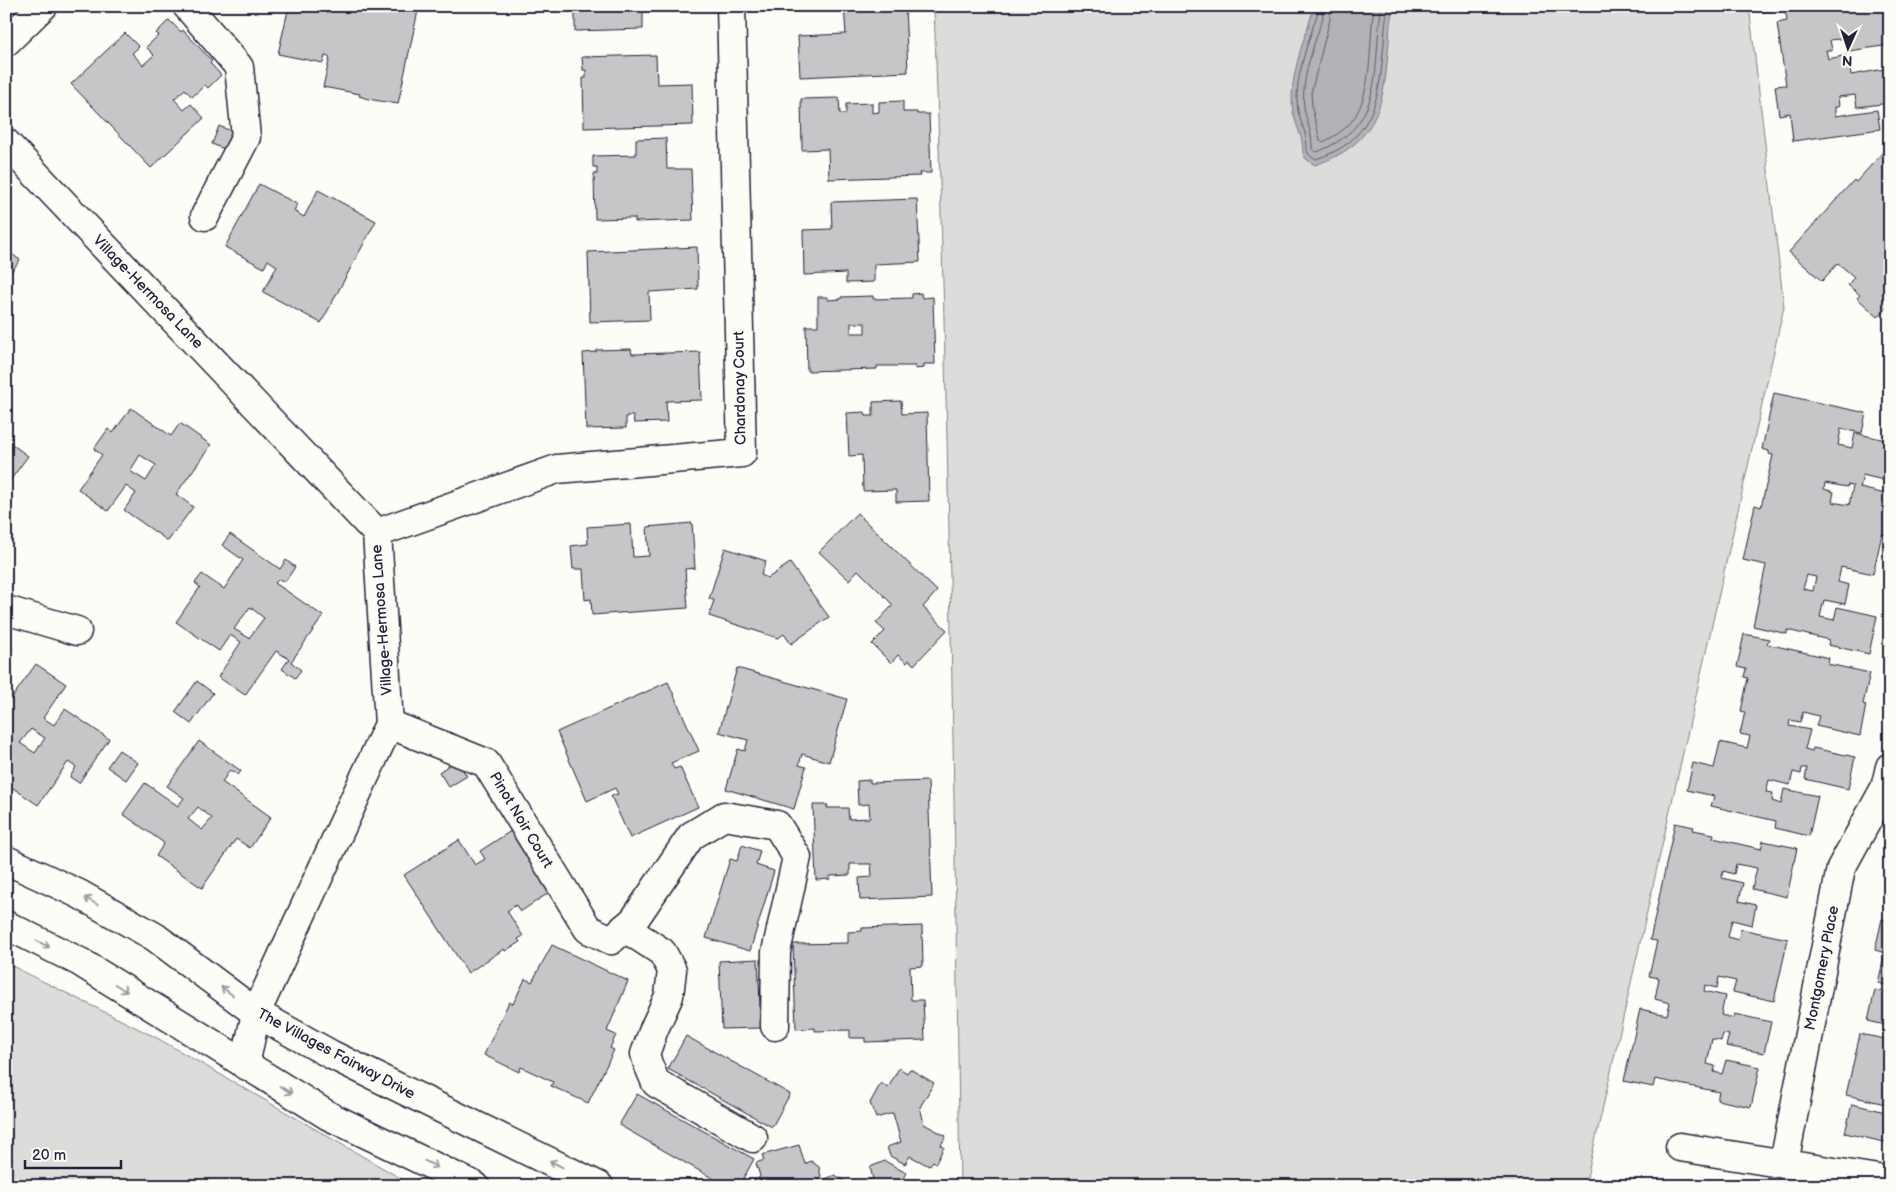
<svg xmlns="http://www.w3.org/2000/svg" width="1896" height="1192" font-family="'Balsamiq Sans',sans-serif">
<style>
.green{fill:#dddcdb;stroke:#807f8b}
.water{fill:#b2b2b7;stroke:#787885}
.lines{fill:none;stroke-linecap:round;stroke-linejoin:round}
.shore{stroke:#5c5c6d;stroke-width:1}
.building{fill:#c6c6c8;stroke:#22223b;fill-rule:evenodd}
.minor-casing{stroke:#22223b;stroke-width:31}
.minor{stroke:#fdfcf7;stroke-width:28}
.oneway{stroke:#9a9aa2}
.labels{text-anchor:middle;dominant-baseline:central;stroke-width:5;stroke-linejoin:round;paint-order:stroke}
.street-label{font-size:15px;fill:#22223b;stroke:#fdfcf7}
</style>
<rect width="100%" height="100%" fill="#fdfcf7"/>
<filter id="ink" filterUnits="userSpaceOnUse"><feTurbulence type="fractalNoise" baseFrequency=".02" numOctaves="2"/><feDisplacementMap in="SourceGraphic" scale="10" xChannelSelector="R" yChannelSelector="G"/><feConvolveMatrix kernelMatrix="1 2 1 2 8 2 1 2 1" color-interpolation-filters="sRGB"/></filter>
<g filter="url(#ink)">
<g class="green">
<path d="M 934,6 L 1749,6 L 1784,307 L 1585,1186 L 960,1186 C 954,793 949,399 934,6 Z"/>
<polygon points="6,963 157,1038 414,1186 6,1186"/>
</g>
<path class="water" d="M 1311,6 L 1394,6 C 1389,20 1390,37 1388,52 C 1384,109 1374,145 1315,165 C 1298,156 1305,153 1301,137 C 1298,129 1295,120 1293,112 C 1288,82 1303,42 1312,14 Z"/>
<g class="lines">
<g class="shore">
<path d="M 1316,6 L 1317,15 C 1308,43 1293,82 1298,111 C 1300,120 1304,128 1306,137 C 1308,147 1304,155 1316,159 C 1370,142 1379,104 1383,53 C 1385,38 1384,21 1389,6"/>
<path d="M 1322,6 L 1323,17 C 1314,45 1301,78 1304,107 C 1306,122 1313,134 1312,149 L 1316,152 C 1324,150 1330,146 1337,142 C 1386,112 1372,55 1382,6"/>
<path d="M 1330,6 L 1330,19 L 1311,93 L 1312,108 L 1320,140 L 1323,142 C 1336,136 1351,126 1357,113 C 1373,83 1369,39 1374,6"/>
</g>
</g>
<g class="building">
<polygon points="289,6 419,6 398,104 368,99 359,96 360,94 323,87 330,57 325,56 323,63 278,54"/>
<polygon points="575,6 690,6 690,7 643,8 643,29 575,31"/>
<polygon points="844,6 905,6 908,72 800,77 798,36 846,34"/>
<polygon points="1763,6 1890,6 1890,45 1849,51 1847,38 1830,40 1832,50 1826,50 1828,59 1848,55 1851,75 1890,68 1890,103 1857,107 1855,95 1838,97 1839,107 1835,107 1835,116 1877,110 1880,129 1793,141 1790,113 1779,115 1775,86 1786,85 1777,23 1787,21 1785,9 1763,12"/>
<polygon points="169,20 181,32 183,30 212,61 210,63 221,75 208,88 205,85 192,97 185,89 174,99 184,110 191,104 204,118 151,168 71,84 125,33 139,47 132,53 143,65 154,55 146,47 159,35 156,33"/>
<polygon points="656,55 657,84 692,83 693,125 584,128 583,78 586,78 586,70 583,70 582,57"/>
<polygon points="839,98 840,114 846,114 846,104 872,103 872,113 879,112 879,102 903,101 903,112 917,112 917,114 929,114 931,173 919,173 920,176 829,179 828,149 802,150 801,99"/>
<polygon points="219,126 236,133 229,151 212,144"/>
<polygon points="666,138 667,169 691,169 693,220 635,222 635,218 595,219 594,174 597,174 597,167 593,167 593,156 636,155 636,139"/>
<polygon points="1883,152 1890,158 1890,304 1878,317 1857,298 1860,295 1848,285 1854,277 1838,263 1822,281 1789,252 1854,180 1856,182"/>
<polygon points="259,184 297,204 294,211 304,217 318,190 376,221 321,323 263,292 277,266 268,260 264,268 225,247"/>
<polygon points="917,199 920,262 874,264 874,282 846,283 846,273 804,275 803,230 832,229 831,202"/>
<polygon points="697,247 698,289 649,292 650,320 590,322 588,252"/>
<polygon points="6,250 20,260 6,279"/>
<path d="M 921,293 L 922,298 L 933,297 L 935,364 L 924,364 L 924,368 L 915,369 L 915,366 L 877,366 L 877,369 L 807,371 L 806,326 L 818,326 L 818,297 L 828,297 L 828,300 L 841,299 L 841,297 L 873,296 L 873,299 L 912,298 L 912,294 ZM 851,323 L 865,323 L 865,333 L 851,333 Z"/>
<polygon points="631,349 632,354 635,354 700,352 702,400 666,401 667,422 634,423 633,416 626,416 626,428 586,429 583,353 596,352 596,350"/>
<path d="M 1774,393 L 1866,413 L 1862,433 L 1841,429 L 1838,445 L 1852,448 L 1855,433 L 1890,441 L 1890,469 L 1887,481 L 1863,475 L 1860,488 L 1890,495 L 1890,524 L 1887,535 L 1882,534 L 1873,574 L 1841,567 L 1838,582 L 1849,585 L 1845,604 L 1824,600 L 1820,617 L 1834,620 L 1837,607 L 1877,616 L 1869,654 L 1828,645 L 1829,640 L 1787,630 L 1787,634 L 1753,626 L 1766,565 L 1743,560 L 1755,505 L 1761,507 L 1773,455 L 1769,454 L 1769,451 L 1762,449 ZM 1825,483 L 1847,487 L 1847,485 L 1853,486 L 1849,505 L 1832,502 L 1834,492 L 1824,489 ZM 1807,575 L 1816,577 L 1813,591 L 1803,589 Z"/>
<polygon points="901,401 902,414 927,413 929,501 896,502 896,490 863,491 862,455 849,456 847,413 865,412 866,416 873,416 873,402"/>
<path d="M 131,408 L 171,436 L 180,423 L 211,445 L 176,494 L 193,507 L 168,541 L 124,510 L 136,493 L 126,486 L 108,511 L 78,489 L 102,455 L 94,449 L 108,429 L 113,433 ZM 140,455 L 156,465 L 146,481 L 130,471 Z"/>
<polygon points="6,440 28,456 6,486"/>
<polygon points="857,513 937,591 923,607 947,630 914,665 909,660 907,663 898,655 891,663 872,644 885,631 876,623 893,605 858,570 849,580 819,552"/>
<polygon points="692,523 695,568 685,569 688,608 592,615 591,599 585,600 583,569 573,569 571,546 588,544 587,527 631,524 633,557 649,556 647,527"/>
<path d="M 230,534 L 280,569 L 286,560 L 295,567 L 285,582 L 279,579 L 275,583 L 323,616 L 291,662 L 301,670 L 295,678 L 282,669 L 289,659 L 276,651 L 245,695 L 218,677 L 241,642 L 230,635 L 219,651 L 176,622 L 200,587 L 195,583 L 202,574 L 224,589 L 243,560 L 222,545 ZM 250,607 L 264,618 L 249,638 L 234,629 Z"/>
<polygon points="725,548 766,561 761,575 768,578 790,563 829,617 791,644 784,634 778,638 709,616 714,600 709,599"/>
<polygon points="1744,634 1769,639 1767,644 1829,658 1828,664 1870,673 1863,704 1866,705 1860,736 1816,726 1819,716 1803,712 1800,722 1790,720 1789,726 1810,730 1805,749 1812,751 1813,748 1855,757 1848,789 1805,779 1807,768 1802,768 1801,774 1793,772 1790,785 1769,780 1766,792 1773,793 1772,801 1781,804 1784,789 1818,796 1809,836 1775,828 1776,821 1711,806 1714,796 1687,790 1693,763 1714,768 1720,742 1747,748 1750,736 1740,734 1745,712 1741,711 1748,678 1744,677 1746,669 1737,667"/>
<path d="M 36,664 L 66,684 L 43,718 L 54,725 L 65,709 L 109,739 L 79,783 L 70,777 L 76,767 L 68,762 L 38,805 L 7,784 L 12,777 L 6,773 L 6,706 ZM 31,729 L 45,738 L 35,753 L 20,743 Z"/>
<polygon points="737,668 847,699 829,762 802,754 799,765 806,767 794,809 726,789 738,749 745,751 748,740 719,732"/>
<polygon points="197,681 213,693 191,724 175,712"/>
<polygon points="668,682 699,751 671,763 674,769 680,767 698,807 630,838 611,796 618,794 615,788 587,801 557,732"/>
<path d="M 199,741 L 241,771 L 238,775 L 230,770 L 222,782 L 271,817 L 250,848 L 236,839 L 202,888 L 156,856 L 164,843 L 123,814 L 145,783 L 178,806 L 184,798 L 167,786 ZM 198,807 L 212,818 L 202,830 L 188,819 Z"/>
<polygon points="119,750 138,763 126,780 107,767"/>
<polygon points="456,760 467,776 449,787 439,772"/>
<polygon points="870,780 870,783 928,781 932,897 860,900 859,878 872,877 871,864 850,864 850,875 830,876 830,879 816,880 813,805 828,805 827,808 848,808 849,819 870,818 869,804 858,805 857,781"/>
<polygon points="1675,823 1694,827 1693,830 1714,834 1713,838 1761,849 1763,841 1797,848 1787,897 1752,889 1757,868 1736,864 1734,874 1723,871 1722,878 1743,883 1739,901 1756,905 1752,925 1732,920 1728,937 1738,940 1741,929 1788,939 1774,1001 1733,992 1736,981 1719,977 1717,988 1705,985 1704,991 1725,996 1721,1015 1733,1018 1734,1014 1771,1022 1764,1053 1726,1046 1729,1035 1723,1034 1721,1041 1712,1039 1707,1064 1715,1066 1714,1072 1722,1074 1726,1060 1760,1067 1751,1107 1717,1100 1719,1092 1655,1079 1653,1087 1624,1081 1640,1009 1667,1015 1670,1003 1655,999 1659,978 1649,976 1657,941 1650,940"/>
<polygon points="517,827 556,888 520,912 516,905 507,911 523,936 518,939 520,942 505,951 504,949 468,973 404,875 459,840 475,865 485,859 480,851"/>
<polygon points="742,845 760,851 756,865 774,871 750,951 706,938 730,859 737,861"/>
<polygon points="1882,919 1890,921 1890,986 1878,983 1885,953 1875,950"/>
<polygon points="922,926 923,966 910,967 911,1000 923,1000 925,1040 865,1042 865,1038 850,1038 850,1030 815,1031 815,1028 796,1029 793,944 848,943 848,932 862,931 862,928"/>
<polygon points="552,945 628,981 607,1031 616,1035 610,1048 614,1050 588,1103 551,1086 553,1082 521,1067 519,1072 484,1055 509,1002 513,1004 525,979 532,982"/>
<polygon points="758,959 761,1028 722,1029 719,961"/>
<polygon points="1875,990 1890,994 1890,1026 1868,1021"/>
<polygon points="1860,1034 1890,1040 1890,1105 1846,1095"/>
<polygon points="686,1036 790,1094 772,1127 668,1069"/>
<polygon points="899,1068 907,1073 910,1069 934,1083 920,1107 924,1124 946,1136 941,1145 944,1147 936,1163 933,1161 929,1166 910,1156 905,1164 890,1156 887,1147 901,1142 893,1113 876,1118 870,1103 881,1083 888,1088"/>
<polygon points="637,1094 754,1159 739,1186 726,1186 619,1125"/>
<polygon points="1852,1104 1890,1113 1888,1143 1845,1133"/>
<polygon points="799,1145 805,1164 811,1161 819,1167 821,1177 816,1186 754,1186 760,1176 756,1163 764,1160 762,1155"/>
<polygon points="885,1161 906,1173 902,1181 911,1186 821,1186 825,1179 835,1175 843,1180 845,1186 873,1179 870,1167"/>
</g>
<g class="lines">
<g class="minor-casing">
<g id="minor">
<polyline points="187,6 239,67 246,137 205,216"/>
<polyline points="6,42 43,6"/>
<polyline points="6,143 377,533 389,724 256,1013 245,1065"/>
<polyline points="377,533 557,469 742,453 731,6"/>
<polyline points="6,610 77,631"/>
<polyline points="389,724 486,763 588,929 611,940 634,920 691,836 724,816 777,825 797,857 776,952 775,1026"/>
<polyline points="6,860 79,894 155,937 256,1013 332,1055 599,1186"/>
<polyline points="6,925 80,962 329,1116 475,1186"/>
<polyline points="625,928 662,952 672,970 669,996 654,1029 645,1054 648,1064 656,1083 753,1138"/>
<polyline points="1680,1147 1890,1181"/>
<polyline points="1784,1163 1841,868 1885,788 1890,767"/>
</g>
</g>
<use href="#minor" class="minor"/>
</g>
<defs><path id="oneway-shaft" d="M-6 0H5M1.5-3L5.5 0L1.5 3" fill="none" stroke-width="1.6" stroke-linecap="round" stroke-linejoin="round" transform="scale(1.25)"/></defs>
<g class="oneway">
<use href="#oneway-shaft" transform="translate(91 901) rotate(-150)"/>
<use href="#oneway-shaft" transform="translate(43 944) rotate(27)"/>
<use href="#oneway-shaft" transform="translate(121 988) rotate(32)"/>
<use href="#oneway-shaft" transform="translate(227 991) rotate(-143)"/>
<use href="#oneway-shaft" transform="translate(286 1090) rotate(31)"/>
<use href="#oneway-shaft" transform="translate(431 1164) rotate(26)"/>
<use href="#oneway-shaft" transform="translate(556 1164) rotate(-154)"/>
</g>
</g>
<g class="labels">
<g class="street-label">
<text transform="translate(148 292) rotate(46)">Village-Hermosa Lane</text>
<text transform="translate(740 388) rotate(-91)">Chardonay Court</text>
<text transform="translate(382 620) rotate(-94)">Village-Hermosa Lane</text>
<text transform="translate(521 820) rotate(59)">Pinot Noir Court</text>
<text transform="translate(1822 968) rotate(-79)">Montgomery Place</text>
<text transform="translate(336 1054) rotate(28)">The Villages Fairway Drive</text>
</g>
</g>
<rect width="1896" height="1192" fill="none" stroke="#fdfcf7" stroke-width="25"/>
<rect x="12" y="12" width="1871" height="1167" fill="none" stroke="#22223b" stroke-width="2" filter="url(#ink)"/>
<g transform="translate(1848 48) rotate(183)" stroke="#fdfcf7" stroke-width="4" paint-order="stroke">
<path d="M0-4L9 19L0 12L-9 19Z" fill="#22223b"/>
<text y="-8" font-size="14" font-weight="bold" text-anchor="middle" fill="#22223b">N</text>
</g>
<path d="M25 1160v8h96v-8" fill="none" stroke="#22223b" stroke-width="2.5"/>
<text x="32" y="1160" font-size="15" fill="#22223b" stroke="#fdfcf7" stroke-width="4" paint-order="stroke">20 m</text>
</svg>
